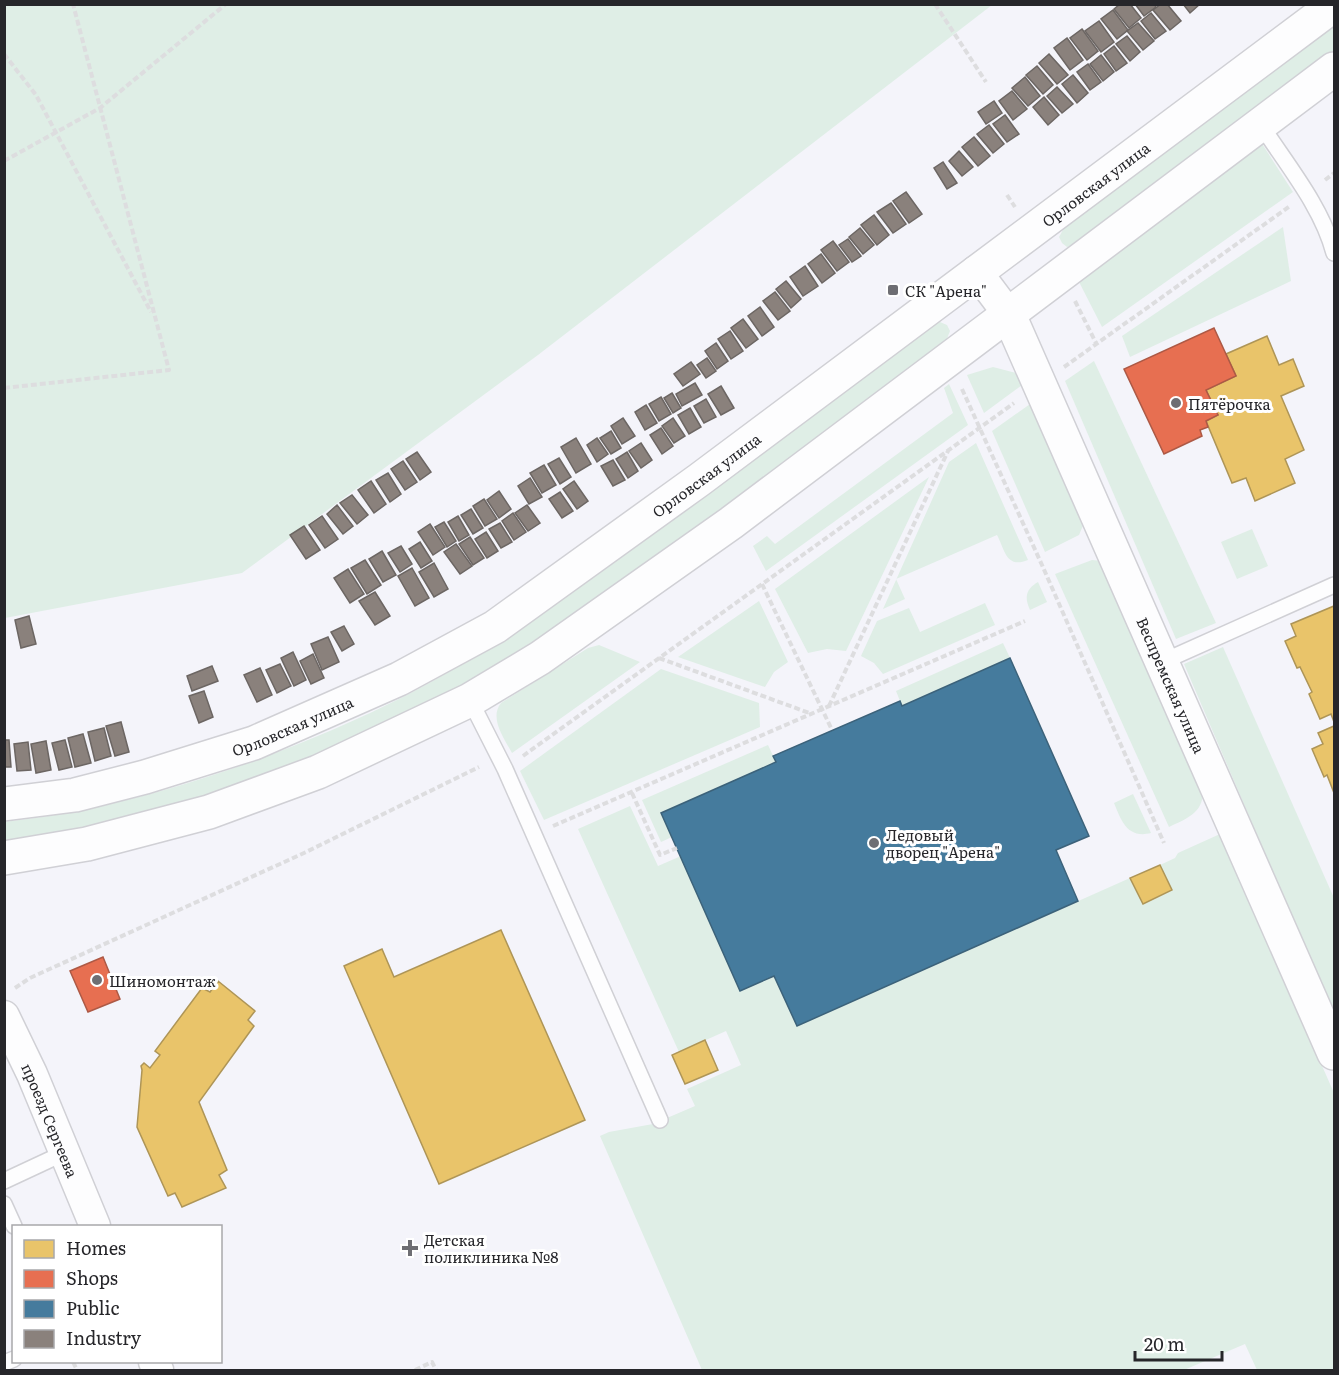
<svg xmlns="http://www.w3.org/2000/svg" width="1339" height="1375" font-family="Literata,serif">
<style>
.green{fill:#dfeee6}
.homes{fill:#e9c46a;stroke:#ae9557;stroke-width:1.5}
.shops{fill:#e76f51;stroke:#ad5945;stroke-width:1.5}
.public{fill:#457b9d;stroke:#3c627a;stroke-width:1.5}
.industry{fill:#8a817c;stroke:#6c6663;stroke-width:1.5}
.lines{fill:none;stroke-linecap:round;stroke-linejoin:round}
.lane-casing{stroke:#d0d0d5;stroke-width:18}
.street-casing{stroke:#d0d0d5;stroke-width:33}
.secondary-casing{stroke:#d0d0d5;stroke-width:36}
.path{stroke:#dddddf;stroke-width:4;stroke-dasharray:6 3;stroke-linecap:butt}
.lane{stroke:#fdfdfe;stroke-width:15}
.street{stroke:#fdfdfe;stroke-width:30}
.secondary{stroke:#fdfdfe;stroke-width:33}
.poi-dot{fill:#6e6e73;stroke:#fff;stroke-width:2}
.labels{text-anchor:middle;dominant-baseline:central;stroke-width:6;stroke-linejoin:round;paint-order:stroke}
.street-label{font-size:15px;fill:#26262a;stroke:#fff}
.poi-label{font-size:15px;fill:#26262a;stroke:#fff;text-anchor:start}
</style>
<rect width="100%" height="100%" fill="#f4f4fa"/>
<g class="green">
<polygon points="5,5 992,5 538,355 242,573 5,618"/>
<polygon points="1334,24 1334,50 1076,244 1067,247 1062,243 1059,237 1064,228"/>
<polygon points="1259,139 1293,192 1102,327 1076,276"/>
<polygon points="1283,227 1291,281 1130,357 1122,336"/>
<path d="M 940,322 L 947,325 L 950,331 L 946,341 L 681,540 L 571,619 L 480,679 L 312,762 L 204,800 L 109,825 L 5,843 L 4,822 C 27,819 51,816 74,812 C 187,789 304,747 407,695 C 488,653 563,600 637,546 C 737,474 835,398 933,324 Z"/>
<polygon points="1094,361 1216,623 1176,639 1065,381"/>
<polygon points="993,367 1016,373 1025,383 984,413 967,375"/>
<polygon points="949,384 968,425 766,571 753,546 767,536 775,544 953,413 944,388"/>
<polygon points="1033,402 1085,521 1079,535 1045,552 992,431"/>
<path d="M 976,443 L 1028,560 C 1006,569 1005,550 997,535 L 896,579 L 905,599 L 883,609 L 949,462 Z"/>
<polygon points="929,477 846,651 827,649 808,653 775,589"/>
<polygon points="1252,529 1268,566 1237,579 1221,542"/>
<path d="M 1092,560 L 1102,561 L 1203,790 C 1204,813 1186,819 1169,827 L 1055,574 Z"/>
<path d="M 1038,582 L 1047,602 L 1030,610 C 1024,597 1026,589 1038,582 Z"/>
<polygon points="759,601 788,662 774,672 765,687 678,657"/>
<polygon points="985,603 995,625 883,674 874,663 861,656 877,621 909,608 920,632"/>
<polygon points="1003,643 1010,658 902,706 896,691"/>
<path d="M 599,645 L 640,662 L 512,753 C 504,738 489,718 501,703 L 588,648 Z"/>
<polygon points="1223,647 1334,898 1334,1015 1184,664"/>
<polygon points="661,669 759,703 760,727 544,820 520,771"/>
<polygon points="768,745 776,762 672,837 661,842 642,800"/>
<path d="M 1133,794 L 1151,833 C 1127,839 1121,820 1114,803 Z"/>
<polygon points="630,806 658,866 681,856 774,976 797,1026 1130,878 1143,904 1172,890 1160,865 1175,858 1178,853 1220,834 1334,1093 1334,1370 1257,1370 1245,1344 1184,1370 702,1370 600,1136 609,1132 653,1124 695,1106 687,1089 741,1065 726,1031 679,1052 578,829"/>
</g>
<g class="homes">
<polygon points="1267,336 1279,365 1293,359 1304,386 1281,396 1304,450 1285,459 1295,483 1255,501 1246,478 1232,483 1206,421 1218,415 1206,390 1236,376 1226,354"/>
<polygon points="1334,606 1334,722 1331,714 1320,719 1309,694 1312,692 1300,667 1297,668 1285,641 1296,636 1291,624"/>
<polygon points="1334,726 1334,793 1327,775 1324,777 1312,749 1323,744 1318,733"/>
<polygon points="1160,865 1172,890 1143,904 1130,878"/>
<polygon points="501,930 585,1120 439,1184 344,966 382,949 394,977"/>
<polygon points="218,981 255,1011 248,1020 254,1026 199,1102 227,1170 219,1175 226,1188 182,1207 175,1193 168,1196 137,1127 142,1070 141,1066 144,1063 150,1068 160,1055 155,1051 202,988 210,992"/>
<polygon points="705,1040 718,1070 685,1084 672,1055"/>
</g>
<g class="shops">
<polygon points="1214,328 1236,376 1206,390 1218,415 1206,421 1208,427 1200,430 1202,436 1164,454 1124,369"/>
<polygon points="103,957 120,999 88,1012 70,971"/>
</g>
<polygon class="public" points="1010,658 1089,836 1056,850 1078,901 797,1026 774,976 740,991 661,813 776,762 773,756 900,701 902,706"/>
<g class="industry">
<polygon points="1120,4 1130,4 1141,18 1129,28 1114,9"/>
<polygon points="1135,4 1154,4 1156,7 1144,16"/>
<polygon points="1161,4 1167,4 1181,21 1170,30 1153,10"/>
<polygon points="1183,4 1200,4 1190,13"/>
<polygon points="1113,10 1128,30 1117,39 1101,19"/>
<polygon points="1151,13 1166,31 1155,39 1141,21"/>
<polygon points="1099,21 1114,42 1101,52 1085,31"/>
<polygon points="1138,23 1154,41 1143,50 1127,31"/>
<polygon points="1082,29 1098,51 1087,60 1070,38"/>
<polygon points="1127,36 1140,52 1130,61 1116,44"/>
<polygon points="1067,38 1083,60 1070,70 1054,48"/>
<polygon points="1114,46 1127,63 1116,71 1104,54"/>
<polygon points="1049,54 1068,75 1057,84 1039,63"/>
<polygon points="1101,55 1114,72 1103,81 1090,64"/>
<polygon points="1088,64 1101,82 1090,90 1077,72"/>
<polygon points="1037,66 1053,85 1043,94 1026,75"/>
<polygon points="1073,75 1088,93 1077,103 1062,84"/>
<polygon points="1025,77 1040,96 1028,106 1012,88"/>
<polygon points="1057,87 1073,104 1062,113 1047,96"/>
<polygon points="1012,91 1027,109 1013,120 999,101"/>
<polygon points="1044,97 1059,115 1048,125 1033,107"/>
<polygon points="994,101 1002,113 986,124 978,112"/>
<polygon points="1005,115 1019,134 1007,142 993,124"/>
<polygon points="989,125 1004,144 993,153 977,134"/>
<polygon points="974,137 990,156 978,166 962,147"/>
<polygon points="959,151 973,167 962,176 949,161"/>
<polygon points="943,162 957,183 947,189 934,168"/>
<polygon points="906,192 922,214 909,223 893,201"/>
<polygon points="891,203 906,224 893,233 877,212"/>
<polygon points="874,215 889,235 877,245 861,225"/>
<polygon points="860,228 874,245 863,254 849,237"/>
<polygon points="848,239 861,256 852,262 839,245"/>
<polygon points="833,241 849,262 837,271 821,250"/>
<polygon points="821,254 835,273 822,283 808,264"/>
<polygon points="805,266 818,286 803,296 790,277"/>
<polygon points="786,281 801,299 791,308 776,289"/>
<polygon points="775,292 790,311 778,320 763,301"/>
<polygon points="760,307 774,327 762,336 748,316"/>
<polygon points="743,319 758,339 746,348 731,328"/>
<polygon points="730,331 743,351 731,359 718,339"/>
<polygon points="716,343 728,361 717,369 705,351"/>
<polygon points="707,358 716,371 706,378 697,365"/>
<polygon points="691,362 700,374 683,386 674,374"/>
<polygon points="695,383 702,395 682,406 676,394"/>
<polygon points="721,386 734,408 721,415 708,394"/>
<polygon points="672,393 681,408 673,413 664,398"/>
<polygon points="661,397 671,414 659,421 649,404"/>
<polygon points="706,399 716,417 704,423 694,406"/>
<polygon points="646,405 657,423 645,430 635,412"/>
<polygon points="690,408 701,427 689,434 678,415"/>
<polygon points="623,418 635,436 622,444 611,426"/>
<polygon points="673,418 685,436 674,443 662,426"/>
<polygon points="661,428 673,446 662,454 650,435"/>
<polygon points="611,431 621,448 611,454 600,438"/>
<polygon points="576,438 591,464 576,473 561,447"/>
<polygon points="597,438 608,454 597,462 587,445"/>
<polygon points="641,443 652,460 641,468 629,451"/>
<polygon points="417,452 431,472 420,480 406,459"/>
<polygon points="627,452 638,471 628,478 616,459"/>
<polygon points="559,458 571,477 560,484 548,464"/>
<polygon points="613,460 625,480 613,486 601,466"/>
<polygon points="403,461 417,482 405,490 391,469"/>
<polygon points="544,465 556,485 542,493 530,473"/>
<polygon points="388,473 401,494 390,502 376,480"/>
<polygon points="530,478 542,497 529,504 518,486"/>
<polygon points="371,481 386,504 374,513 358,490"/>
<polygon points="574,481 588,501 577,509 563,489"/>
<polygon points="499,491 511,509 499,518 487,500"/>
<polygon points="560,492 573,511 562,518 549,499"/>
<polygon points="352,495 368,515 357,524 340,503"/>
<polygon points="484,499 497,519 485,526 473,506"/>
<polygon points="337,505 353,526 343,534 327,514"/>
<polygon points="527,505 540,523 528,531 515,513"/>
<polygon points="471,509 483,528 473,534 461,515"/>
<polygon points="513,513 526,532 514,540 502,521"/>
<polygon points="322,516 338,539 325,548 309,525"/>
<polygon points="458,516 469,535 459,541 448,522"/>
<polygon points="444,522 456,541 447,547 435,527"/>
<polygon points="500,523 512,542 501,548 489,529"/>
<polygon points="430,524 445,547 433,555 418,532"/>
<polygon points="304,526 320,550 306,559 290,535"/>
<polygon points="486,532 498,551 487,558 475,539"/>
<polygon points="470,537 484,558 473,565 459,544"/>
<polygon points="420,542 432,561 421,568 409,549"/>
<polygon points="456,544 472,566 460,574 444,552"/>
<polygon points="401,546 412,564 400,572 388,553"/>
<polygon points="382,551 396,575 383,582 369,559"/>
<polygon points="365,560 381,585 367,594 351,568"/>
<polygon points="434,563 448,589 434,597 419,572"/>
<polygon points="412,568 429,598 415,606 398,576"/>
<polygon points="348,569 364,594 350,603 334,578"/>
<polygon points="375,592 390,616 375,625 359,601"/>
<polygon points="29,616 36,644 21,648 15,620"/>
<polygon points="344,626 354,644 342,651 331,632"/>
<polygon points="328,637 339,662 322,670 311,644"/>
<polygon points="293,652 306,680 294,686 281,658"/>
<polygon points="313,654 324,678 311,684 300,661"/>
<polygon points="280,664 291,686 277,693 266,670"/>
<polygon points="212,666 218,681 192,691 187,676"/>
<polygon points="260,668 272,695 257,702 244,675"/>
<polygon points="204,691 213,717 199,723 189,696"/>
<polygon points="121,722 129,752 115,756 106,726"/>
<polygon points="104,728 111,756 95,761 88,732"/>
<polygon points="83,734 91,763 75,767 68,738"/>
<polygon points="4,740 9,740 11,767 4,767"/>
<polygon points="65,740 72,767 59,770 52,743"/>
<polygon points="46,741 51,770 36,773 31,744"/>
<polygon points="28,742 31,770 17,771 14,744"/>
</g>
<g class="lines">
<g class="lane-casing">
<g id="lane">
<path d="M 1261,125 C 1287,165 1322,207 1334,253"/>
<polyline points="1162,662 1334,585"/>
<polyline points="470,700 505,769 660,1120"/>
<polyline points="4,1181 64,1153"/>
<polyline points="4,1204 14,1226"/>
<polyline points="4,1363 14,1359"/>
</g>
</g>
<g class="street-casing">
<g id="street">
<polyline points="976,271 1009,315"/>
<path id="s1" d="M 4,1016 L 32,1074 L 95,1226"/>
<polyline points="154,1362 158,1370"/>
</g>
</g>
<g class="secondary-casing">
<g id="secondary">
<path id="s2" d="M 1009,315 L 1334,1053"/>
<path id="s3" d="M 4,804 L 75,795 L 145,777 L 254,743 L 399,679 L 495,627 L 699,480 L 1334,5"/>
<polyline points="4,858 87,844 209,812 318,772 470,700 540,658 731,523 1334,69"/>
</g>
</g>
<g class="path">
<polyline points="935,4 986,82"/>
<polyline points="4,54 36,95 151,312"/>
<polyline points="4,161 100,108 226,4"/>
<polyline points="1325,180 1334,173"/>
<polyline points="1007,195 1015,207"/>
<polyline points="1075,301 1096,343"/>
<polyline points="1064,367 1290,206"/>
<polyline points="4,388 169,370 73,4"/>
<polyline points="962,389 1042,565 1164,843"/>
<polyline points="762,584 832,730"/>
<polyline points="659,658 812,714"/>
<polyline points="829,706 948,451"/>
<polyline points="523,756 1014,403"/>
<polyline points="632,793 660,855 677,848"/>
<polyline points="553,826 1025,621"/>
<polyline points="15,988 30,978 304,853 479,767"/>
<polyline points="73,1362 77,1370"/>
<polyline points="415,1370 432,1362 436,1370"/>
</g>
<use href="#lane" class="lane"/>
<use href="#street" class="street"/>
<use href="#secondary" class="secondary"/>
</g>
<g class="poi-dot">
<rect x="887" y="284" width="12" height="12" rx="3"/>
<circle cx="1176" cy="403" r="6"/>
<circle cx="874" cy="843" r="6"/>
<circle cx="97" cy="980" r="6"/>
<path d="M407 1239h6v6h6v6h-6v6h-6v-6h-6v-6h6z"/>
</g>
<g class="labels">
<g class="street-label">
<text stroke="none"><textPath href="#s3" startOffset="1272">Орловская улица</textPath></text>
<text stroke="none"><textPath href="#s3" startOffset="786">Орловская улица</textPath></text>
<text stroke="none"><textPath href="#s2" startOffset="404">Веспремская улица</textPath></text>
<text stroke="none"><textPath href="#s3" startOffset="300">Орловская улица</textPath></text>
<text stroke="none"><textPath href="#s1" startOffset="114">проезд Сергеева</textPath></text>
</g>
<g class="poi-label">
<text x="905" y="290">СК "Арена"</text>
<text x="1188" y="403">Пятёрочка</text>
<text x="886" y="834">Ледовый<tspan x="886" dy="17">дворец "Арена"</tspan></text>
<text x="109" y="980">Шиномонтаж</text>
<text x="424" y="1239">Детская<tspan x="424" dy="17">поликлиника №8</tspan></text>
</g>
</g>
<rect width="1339" height="1375" fill="none" stroke="#26262a" stroke-width="12"/>
<rect x="12" y="1225" width="210" height="138" fill="#ffffff" stroke="#a8a8aa" stroke-width="1.5"/>
<rect x="24" y="1240" width="30" height="18" fill="#e9c46a" stroke="#a8a8aa" stroke-width="1.5"/>
<text x="66" y="1255" font-size="18" fill="#26262a">Homes</text>
<rect x="24" y="1270" width="30" height="18" fill="#e76f51" stroke="#a8a8aa" stroke-width="1.5"/>
<text x="66" y="1285" font-size="18" fill="#26262a">Shops</text>
<rect x="24" y="1300" width="30" height="18" fill="#457b9d" stroke="#a8a8aa" stroke-width="1.5"/>
<text x="66" y="1315" font-size="18" fill="#26262a">Public</text>
<rect x="24" y="1330" width="30" height="18" fill="#8a817c" stroke="#a8a8aa" stroke-width="1.5"/>
<text x="66" y="1345" font-size="18" fill="#26262a">Industry</text>
<path d="M1135 1351v9h87v-9" fill="none" stroke="#26262a" stroke-width="3"/>
<text x="1144" y="1351" font-size="18" fill="#26262a" stroke="#ffffff" stroke-width="4.5" paint-order="stroke">20 m</text>
</svg>
